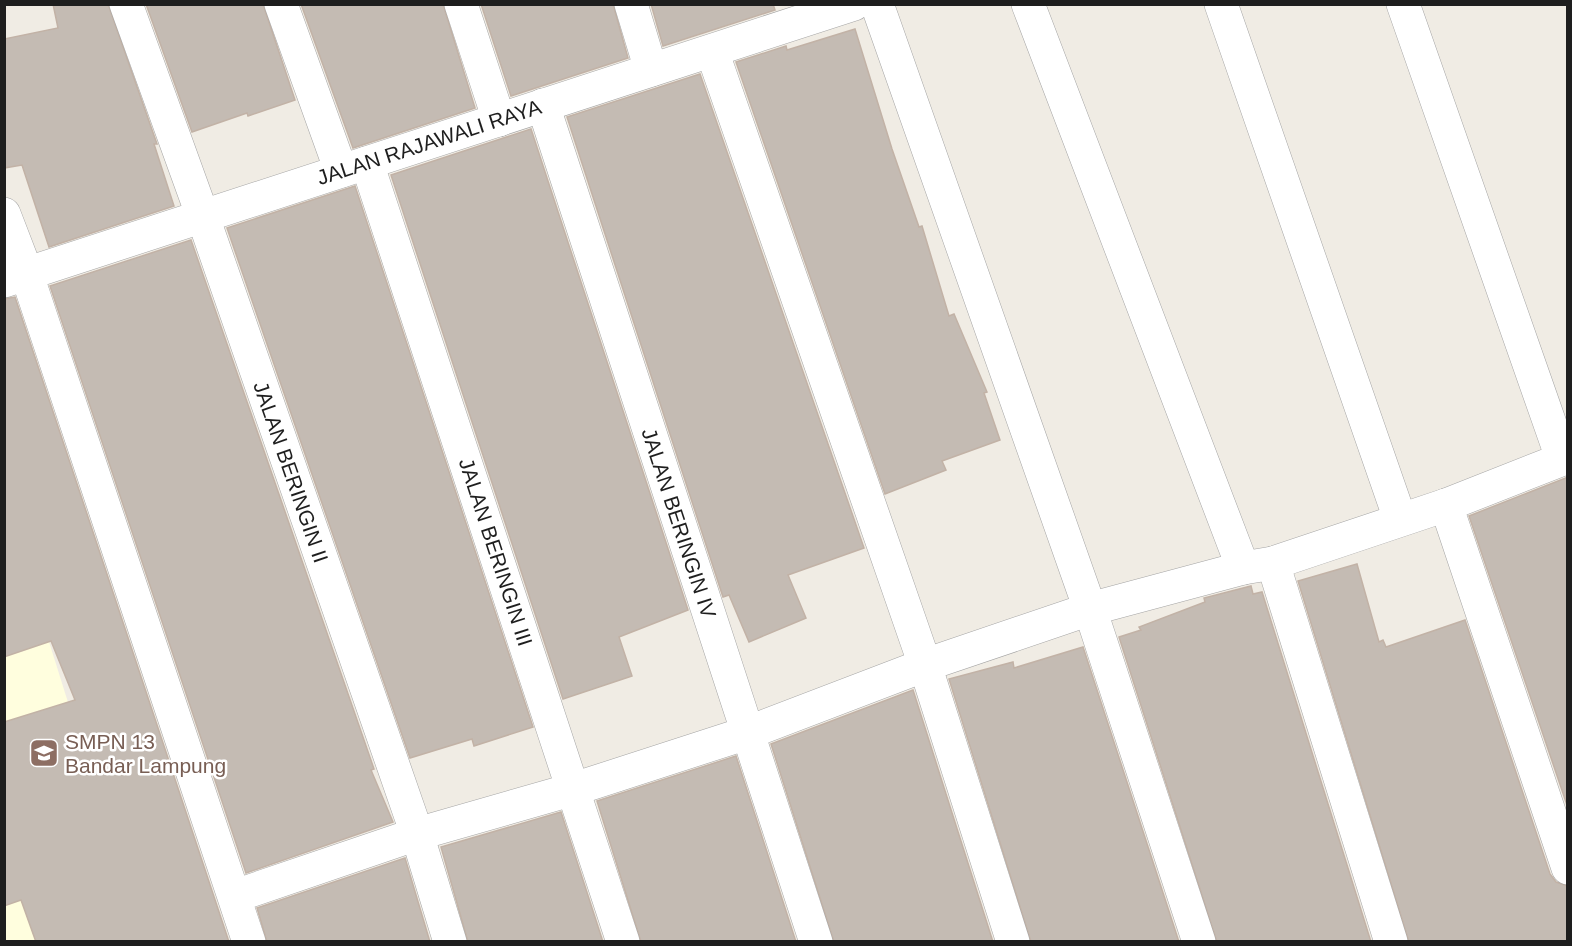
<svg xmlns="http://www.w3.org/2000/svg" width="1572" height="946" font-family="Arial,sans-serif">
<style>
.education{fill:#fffede}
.building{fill:#c4bbb3;stroke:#c2b2a6;stroke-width:1.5}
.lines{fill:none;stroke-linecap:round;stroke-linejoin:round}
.minor-casing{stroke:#a5a5a5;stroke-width:34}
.minor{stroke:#fff;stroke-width:33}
.labels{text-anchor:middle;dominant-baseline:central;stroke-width:5;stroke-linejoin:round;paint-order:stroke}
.street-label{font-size:21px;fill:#1e1e1e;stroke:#fff}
.education-label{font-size:21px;fill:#785e54;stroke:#fff;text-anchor:start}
</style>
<rect width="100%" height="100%" fill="#f0ece4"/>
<polygon class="education" points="23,559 143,941 5,941 4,565"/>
<g class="building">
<polygon points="53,4 108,4 157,144 154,144 174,206 49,247 22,165 4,168 4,39 58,28"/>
<polygon points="146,4 263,4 295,100 248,116 247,113 192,132"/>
<polygon points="301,4 443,4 475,108 353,148"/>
<polygon points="481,4 613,4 628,58 511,96"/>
<polygon points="651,4 773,4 775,10 663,46"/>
<polygon points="855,29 892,149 919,227 922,226 949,316 954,314 987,392 984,393 1000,440 942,461 946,470 885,494 736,62 786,46 787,50"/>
<polygon points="700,74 864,548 788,575 806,618 749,642 729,595 723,597 567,117"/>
<polygon points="531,129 688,610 619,637 632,676 563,699 391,175"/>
<polygon points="355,186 533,727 474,746 472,739 410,758 227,228"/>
<polygon points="191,240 374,769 371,770 393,822 246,873 50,286"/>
<polygon points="15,297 229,942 36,942 21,900 4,906 4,722 75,700 51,641 4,657 4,299"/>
<polygon points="1568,477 1568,808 1469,516"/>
<polygon points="1357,564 1379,642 1383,640 1386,647 1465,620 1550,874 1556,882 1568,886 1568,942 1409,942 1298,581"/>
<polygon points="1251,586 1253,594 1262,592 1371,942 1217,942 1119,637 1141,630 1139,627 1205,602 1204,598"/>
<polygon points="1083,647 1179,942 1031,942 949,679 1013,662 1014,668"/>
<polygon points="913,690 993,942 834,942 771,744"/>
<polygon points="736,756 796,942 641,942 597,801"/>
<polygon points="561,812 603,942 468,942 441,847"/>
<polygon points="405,858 430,942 267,942 257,908"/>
</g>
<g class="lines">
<g class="minor-casing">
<g id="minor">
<polyline points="126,4 203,217 417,834 450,942"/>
<polyline points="281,4 341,171"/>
<polyline points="461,4 499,120"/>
<polyline points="631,4 651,70"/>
<polyline points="877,4 1090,609 1199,942"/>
<polyline points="1028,4 1243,568"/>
<polyline points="1221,4 1400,519"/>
<polyline points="1403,4 1562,458"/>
<polyline points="712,51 925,665 1013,942"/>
<polyline points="543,105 816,942"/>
<polyline points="367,163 623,942"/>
<polyline points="4,214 24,266 249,942"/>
<polyline points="4,281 854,4"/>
<polyline points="1446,505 1568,868"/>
<polyline points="1273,563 1391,942"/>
<polyline points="235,896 417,834 574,789 747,733 925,665 1090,609 1243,568 1273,563 1446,505 1568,457"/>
</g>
</g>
<use href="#minor" class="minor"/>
</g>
<defs>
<g id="school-square" transform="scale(1.5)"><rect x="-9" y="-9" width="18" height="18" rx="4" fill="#8d6e63" stroke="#fff"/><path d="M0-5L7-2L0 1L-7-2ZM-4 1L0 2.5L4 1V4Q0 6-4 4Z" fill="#fff"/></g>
</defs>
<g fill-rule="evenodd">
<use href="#school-square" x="44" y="753"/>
</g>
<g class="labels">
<g class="street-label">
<text transform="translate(429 142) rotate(-18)">JALAN RAJAWALI RAYA</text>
<text transform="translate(291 472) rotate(71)">JALAN BERINGIN II</text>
<text transform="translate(679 523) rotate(72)">JALAN BERINGIN IV</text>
<text transform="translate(496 552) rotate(72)">JALAN BERINGIN III</text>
</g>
<g class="education-label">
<text x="65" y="741">SMPN 13<tspan x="65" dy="24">Bandar Lampung</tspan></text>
</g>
</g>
<rect width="1572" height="946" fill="none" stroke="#1e1e1e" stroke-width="12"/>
</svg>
